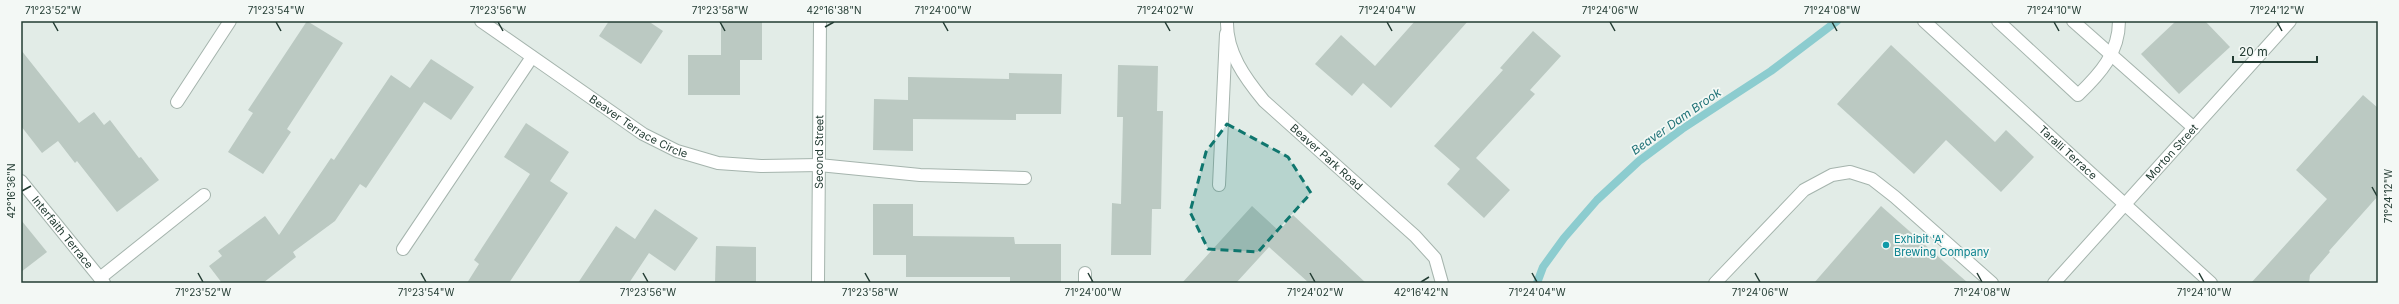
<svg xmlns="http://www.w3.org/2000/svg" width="2399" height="304" font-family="Inter,sans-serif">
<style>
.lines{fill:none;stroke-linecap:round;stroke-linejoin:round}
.stream{stroke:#8ccccf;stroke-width:8}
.building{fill:#bbc9c2}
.service-casing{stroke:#a5b4ad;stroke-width:14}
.minor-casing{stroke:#a5b4ad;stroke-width:14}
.service{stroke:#fff;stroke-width:12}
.minor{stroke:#fff;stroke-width:12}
.marked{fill:#0f766e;fill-opacity:0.2;stroke:#0f766e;stroke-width:3;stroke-dasharray:8 5;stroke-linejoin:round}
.ticks{fill:none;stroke:#233c33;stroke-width:1.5}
.culture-dot{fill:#0f9aa8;stroke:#f3f8f5;stroke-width:1.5}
.labels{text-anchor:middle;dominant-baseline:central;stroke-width:3.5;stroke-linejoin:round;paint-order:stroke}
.street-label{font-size:11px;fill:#233c33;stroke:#f3f8f5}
.culture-label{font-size:11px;fill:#0d838f;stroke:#f3f8f5;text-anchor:start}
.water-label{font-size:12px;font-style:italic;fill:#1f7176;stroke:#f3f8f5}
.neatline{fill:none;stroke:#233c33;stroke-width:1.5}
.ticks-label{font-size:10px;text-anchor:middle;fill:#233c33}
</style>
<rect width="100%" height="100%" fill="#e2ece7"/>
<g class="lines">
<polyline class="stream" points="1537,283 1543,267 1564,238 1597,200 1639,161 1682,129 1771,71 1837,21"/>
</g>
<g class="building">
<polygon points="307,21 343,43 287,129 291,132 263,174 228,152 253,113 248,110"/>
<polygon points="609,21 648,21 663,31 641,64 599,36"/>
<polygon points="721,21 762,21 762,60 740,60 740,95 688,95 688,55 721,55"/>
<polygon points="1415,21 1468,21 1391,108 1363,83 1352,96 1315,64 1341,35 1375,66"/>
<polygon points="2176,21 2205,21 2230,47 2179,94 2141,54"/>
<polygon points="1533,31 1561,56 1530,90 1535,94 1476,158 1510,190 1484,218 1447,184 1460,169 1434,146 1503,70 1500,68"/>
<polygon points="1891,45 1995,142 2006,130 2034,157 2001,192 1946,140 1914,174 1837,104"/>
<polygon points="21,50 79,123 94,112 104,125 110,120 139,158 141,157 159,180 117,212 77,161 75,163 58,141 42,153 21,126"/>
<polygon points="431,59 474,87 451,120 424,102 366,188 360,184 335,221 293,252 296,257 263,283 222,283 209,266 222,256 218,251 265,216 279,235 331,158 334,160 391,75 410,88"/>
<polygon points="1118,65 1158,66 1157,111 1163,111 1161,209 1152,209 1151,255 1111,255 1112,203 1121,204 1123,117 1117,117"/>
<polygon points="1009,73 1062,74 1061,114 1016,114 1016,120 913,119 913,151 873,150 874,99 908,100 908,77 1009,79"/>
<polygon points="2363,95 2378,108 2378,196 2329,251 2330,252 2310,275 2309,283 2251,283 2327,199 2296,170"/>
<polygon points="526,123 569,152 550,181 568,193 509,283 467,283 479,264 474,260 530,174 504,157"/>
<polygon points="873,204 913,204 913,236 1014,237 1015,244 1061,244 1061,283 1010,283 1010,277 906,277 906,255 873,255"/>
<polygon points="1252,206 1279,231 1293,215 1366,283 1309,283 1269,247 1236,283 1182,283"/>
<polygon points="1881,206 1968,283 1814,283"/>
<polygon points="655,209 698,238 675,271 649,253 629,283 578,283 616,226 635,239"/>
<polygon points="21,220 47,252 21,272"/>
<polygon points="716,246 756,247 756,283 715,283"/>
</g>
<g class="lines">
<g class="service-casing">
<g id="service">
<path d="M 1998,21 L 2078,95 C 2100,74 2119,53 2119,21"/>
<polyline points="2073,21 2194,128"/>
<polyline points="177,102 230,21"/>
<polyline points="819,165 920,175 1025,178"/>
<polyline points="1219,185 1226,34"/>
<polyline points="403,249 532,57"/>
<polyline points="100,278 204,195"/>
<polyline points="1085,283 1085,273"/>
<polyline points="1715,283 1804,190 1832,175 1850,172 1872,179 1895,197 1992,283"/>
</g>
</g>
<g class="minor-casing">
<g id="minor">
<path id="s1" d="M 481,21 L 643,134 L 677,151 L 718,163 L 761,166 L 819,165"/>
<path id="s2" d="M 1227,21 C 1226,52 1245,78 1264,101 L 1415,236 L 1435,258 L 1442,283"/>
<path id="s3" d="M 1924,21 L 2211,283"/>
<path id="s4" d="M 21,181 L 104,283"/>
<path id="s5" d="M 818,283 L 820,21"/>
<path id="s6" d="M 2054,283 L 2290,21"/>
</g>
</g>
<use href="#service" class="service"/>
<use href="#minor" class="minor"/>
</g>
<path class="marked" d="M 1227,124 L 1288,157 L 1311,193 L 1258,252 L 1208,249 L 1190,212 L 1206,152 Z"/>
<path class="ticks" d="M 53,22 L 58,31M 276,22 L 281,31M 498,22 L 503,31M 720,22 L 725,31M 943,22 L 948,31M 1165,22 L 1170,31M 1387,22 L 1392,31M 1610,22 L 1615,31M 1832,22 L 1837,31M 2054,22 L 2059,31M 2277,22 L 2282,31M 825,27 L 834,22M 2372,187 L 2377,196M 22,191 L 31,186M 198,273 L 203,282M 421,273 L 426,282M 643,273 L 648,282M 865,273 L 870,282M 1088,273 L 1093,282M 1310,273 L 1315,282M 1532,273 L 1537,282M 1755,273 L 1760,282M 1977,273 L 1982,282M 2199,273 L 2204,282M 1421,282 L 1429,277"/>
<circle class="culture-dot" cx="1886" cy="245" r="4"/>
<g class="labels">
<g class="street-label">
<text stroke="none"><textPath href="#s1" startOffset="190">Beaver Terrace Circle</textPath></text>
<text stroke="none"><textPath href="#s5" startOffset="131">Second Street</textPath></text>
<text stroke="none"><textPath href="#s3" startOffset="195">Taralli Terrace</textPath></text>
<text stroke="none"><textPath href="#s6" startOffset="176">Morton Street</textPath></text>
<text stroke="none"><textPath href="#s2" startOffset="174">Beaver Park Road</textPath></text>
<text stroke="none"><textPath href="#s4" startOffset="66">Interfaith Terrace</textPath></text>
</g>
<g class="culture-label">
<text x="1894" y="239">Exhibit 'A'<tspan x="1894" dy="13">Brewing Company</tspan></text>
</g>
<g class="water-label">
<text transform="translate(1676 121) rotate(-35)">Beaver Dam Brook</text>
</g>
</g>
<rect width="2399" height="304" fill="none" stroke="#f3f8f5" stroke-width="44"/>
<path d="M2233 56v6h84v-6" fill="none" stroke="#233c33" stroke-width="2"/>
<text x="2239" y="56" font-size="12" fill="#233c33" stroke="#f3f8f5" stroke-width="3" paint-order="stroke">20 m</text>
<rect x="22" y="22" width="2355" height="260" class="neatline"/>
<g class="ticks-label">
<text x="53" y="14">71°23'52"W</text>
<text x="276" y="14">71°23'54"W</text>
<text x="498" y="14">71°23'56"W</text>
<text x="720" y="14">71°23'58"W</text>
<text x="834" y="14">42°16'38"N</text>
<text x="943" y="14">71°24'00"W</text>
<text x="1165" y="14">71°24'02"W</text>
<text x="1387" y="14">71°24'04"W</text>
<text x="1610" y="14">71°24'06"W</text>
<text x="1832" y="14">71°24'08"W</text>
<text x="2054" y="14">71°24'10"W</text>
<text x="2277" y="14">71°24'12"W</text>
<text transform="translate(11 191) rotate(-90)" y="4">42°16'36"N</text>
<text transform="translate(2388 196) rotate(-90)" y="4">71°24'12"W</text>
<text x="203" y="296">71°23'52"W</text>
<text x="426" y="296">71°23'54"W</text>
<text x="648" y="296">71°23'56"W</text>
<text x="870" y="296">71°23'58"W</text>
<text x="1093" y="296">71°24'00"W</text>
<text x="1315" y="296">71°24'02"W</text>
<text x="1421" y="296">42°16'42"N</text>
<text x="1537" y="296">71°24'04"W</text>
<text x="1760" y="296">71°24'06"W</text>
<text x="1982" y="296">71°24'08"W</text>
<text x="2204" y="296">71°24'10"W</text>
</g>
</svg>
